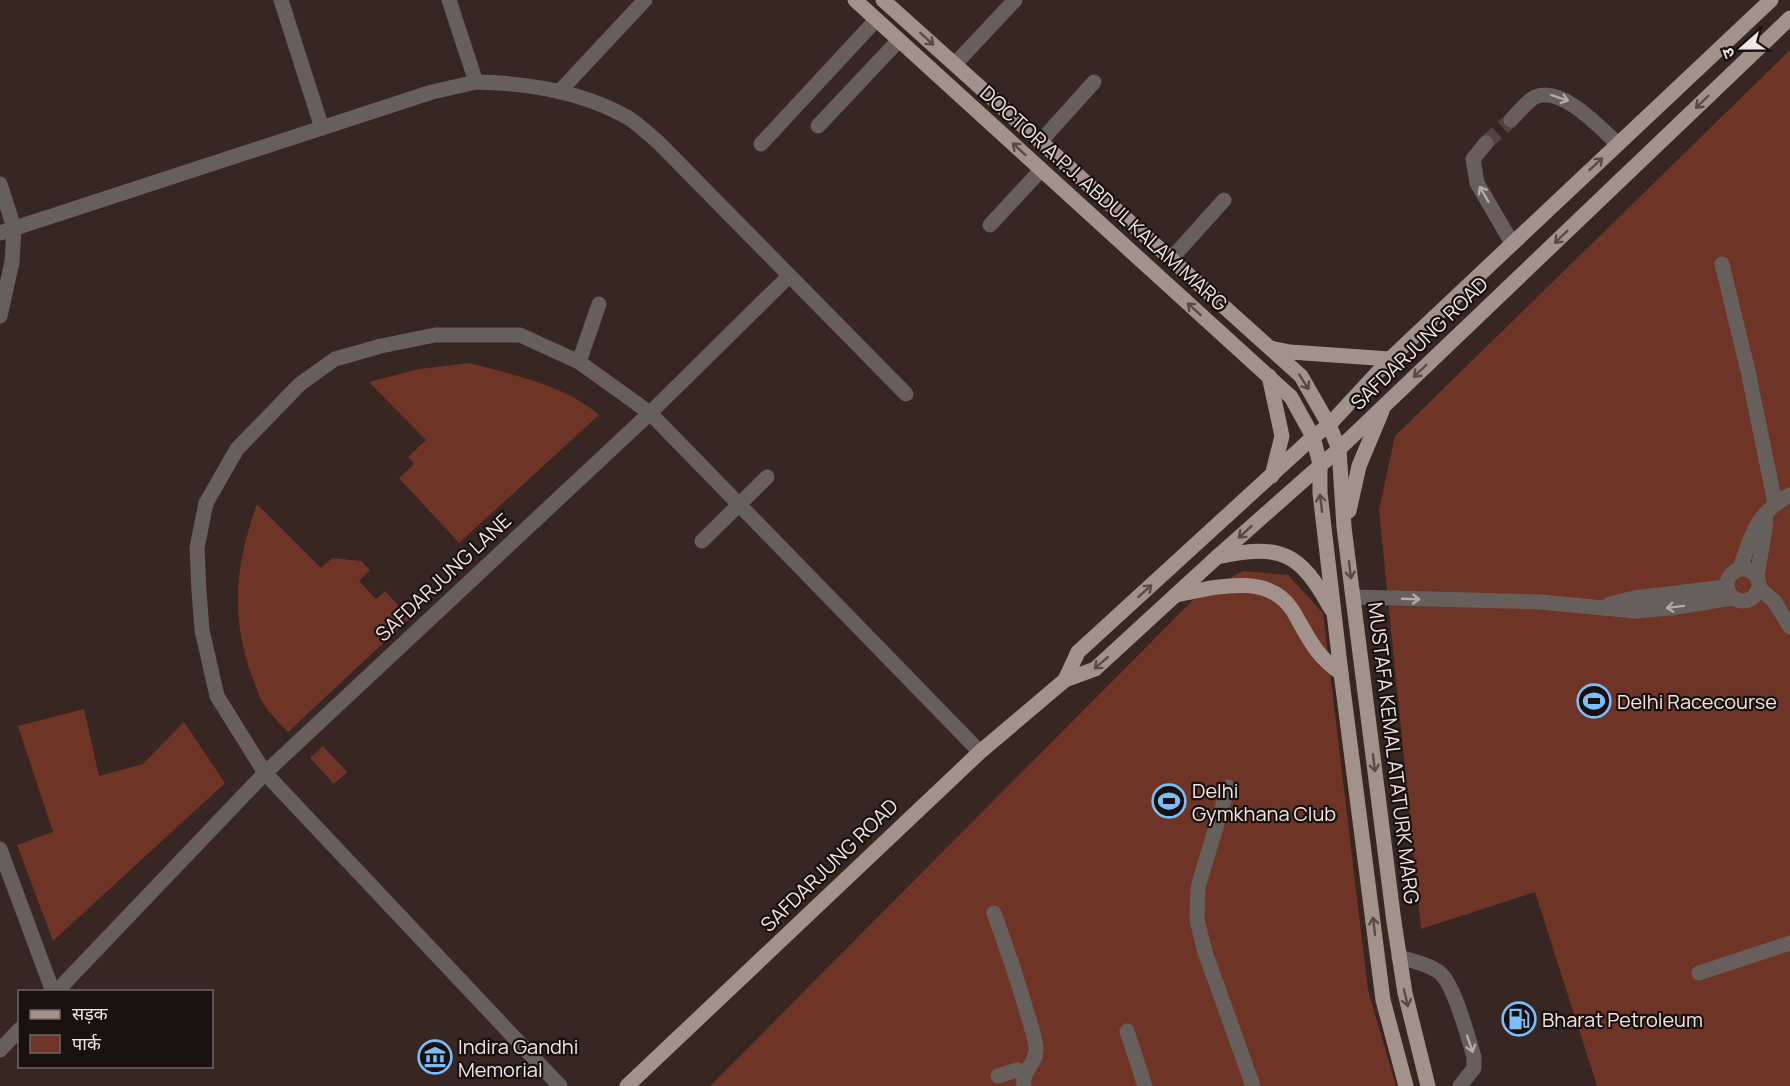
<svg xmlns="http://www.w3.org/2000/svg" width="1790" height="1086" font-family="Manrope,'Noto Sans Devanagari',sans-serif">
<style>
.green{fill:#6e3526}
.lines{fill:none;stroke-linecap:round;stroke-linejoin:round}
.minor-tunnel{stroke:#53433e;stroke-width:15;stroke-dasharray:15 8;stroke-linecap:butt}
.minor{stroke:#675f5c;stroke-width:15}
.major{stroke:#a3918c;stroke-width:15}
.oneway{stroke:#574b47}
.oneway2{stroke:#b3a9a6}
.labels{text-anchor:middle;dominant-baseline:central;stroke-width:4.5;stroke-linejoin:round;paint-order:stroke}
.street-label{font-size:20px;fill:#f2e6e3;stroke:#19110f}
.poi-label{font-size:20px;fill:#f2e6e3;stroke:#19110f;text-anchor:start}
</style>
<rect width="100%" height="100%" fill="#372621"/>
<g class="green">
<polygon points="1790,50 1790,1086 1597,1086 1535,892 1421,929 1379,510 1395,436"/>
<path d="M 470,363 C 512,375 565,385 599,415 L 459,543 L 399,478 L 414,464 L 408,457 L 426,440 L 369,382 L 419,369 Z"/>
<path d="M 257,504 L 321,568 L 332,558 L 361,561 L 370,570 L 359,581 L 376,599 L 385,591 L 410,618 L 288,732 C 278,722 268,712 261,700 C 257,692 255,683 251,674 C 230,614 236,562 257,504 Z"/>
<polygon points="1243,571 1288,575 1323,613 1368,990 1396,1086 710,1086 1197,596"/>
<polygon points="84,709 99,776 143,764 184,722 225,783 53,941 17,845 53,832 18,726"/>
<polygon points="323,746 347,772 334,784 310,758"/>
</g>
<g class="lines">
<polyline class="minor-tunnel" points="1486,143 1511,120"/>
<g class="minor">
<polyline points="281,0 322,128"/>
<path d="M 449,0 L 476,82 C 527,83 581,91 627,117 C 638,124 649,134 659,143 L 906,394"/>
<polyline points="955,64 1015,0"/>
<polyline points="559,92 645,0"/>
<path d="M 1511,120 C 1518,113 1527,101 1535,97 C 1562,85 1600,128 1618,144"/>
<polyline points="818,126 899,40"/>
<polyline points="1040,142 1094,82"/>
<polyline points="1486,143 1473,159 1477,183 1512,243"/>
<polyline points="761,144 876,20"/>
<polyline points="0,184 14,228 12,262 0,316"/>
<polyline points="990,225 1041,170"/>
<polyline points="0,233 432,92 476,82"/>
<polyline points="1171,259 1224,200"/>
<polyline points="1722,264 1748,371 1775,503"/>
<polyline points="579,362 599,304"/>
<polyline points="702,541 767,477"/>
<path d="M 1740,568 C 1752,534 1756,513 1790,495"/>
<circle cx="1743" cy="585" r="16"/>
<polyline points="1757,576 1765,529 1766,513"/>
<polyline points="1759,588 1774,601 1790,627"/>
<polyline points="1353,597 1541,602 1635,611 1671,608 1733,598"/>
<polyline points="1610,604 1634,598 1726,587"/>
<polyline points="1228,787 1198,887 1197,920 1205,952 1253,1086"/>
<polyline points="0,849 53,992"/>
<path d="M 994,913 C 1005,944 1016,974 1025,1006 C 1029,1020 1034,1033 1036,1047 C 1038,1063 1021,1070 1024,1086"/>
<path d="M 1399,957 C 1412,961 1428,964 1439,972 C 1454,983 1468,1037 1474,1057 L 1474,1068 L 1460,1086"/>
<polyline points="1699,973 1790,943"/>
<polyline points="56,992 265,773 650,413 789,276"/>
<polyline points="1127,1031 1145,1086"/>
<polyline points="0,1050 20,1029"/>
<polyline points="998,1076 1017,1070 1024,1073"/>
<polyline points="560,1086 265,773 217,696 202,630 199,591 197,548 206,503 237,449 300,384 335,359 381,346 435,335 520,335 579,362 650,413 980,752"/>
</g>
<g class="major">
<polyline points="855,0 1291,397 1313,437 1320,464 1320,493 1341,673 1383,1000 1406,1086"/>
<polyline points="883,0 1301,376 1329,425 1339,449 1344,527 1394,922 1405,993 1428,1086"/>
<polyline points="1270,348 1290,352 1390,359"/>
<polyline points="1269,376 1282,436 1272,476"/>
<polyline points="1349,511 1359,466 1382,411"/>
<path d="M 1217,557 C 1281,543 1300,552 1331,609"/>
<path d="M 1176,595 C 1213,588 1269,571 1293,611 C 1309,638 1314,654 1341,673"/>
<polyline points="1065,680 1078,652 1313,437 1329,425 1390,359 1771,0"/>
<polyline points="627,1086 980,752 1065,680 1095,669 1217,557 1339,449 1790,18"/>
</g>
</g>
<defs><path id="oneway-shaft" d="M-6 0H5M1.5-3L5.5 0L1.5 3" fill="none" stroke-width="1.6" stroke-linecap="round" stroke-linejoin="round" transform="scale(1.5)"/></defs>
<g class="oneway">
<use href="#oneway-shaft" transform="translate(927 39) rotate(42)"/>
<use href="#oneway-shaft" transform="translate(1702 102) rotate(136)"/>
<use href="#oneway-shaft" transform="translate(1019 149) rotate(-138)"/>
<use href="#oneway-shaft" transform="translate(1596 164) rotate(-43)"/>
<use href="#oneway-shaft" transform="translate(1561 237) rotate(136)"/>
<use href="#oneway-shaft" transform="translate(1194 309) rotate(-138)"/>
<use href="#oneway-shaft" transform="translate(1420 371) rotate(136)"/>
<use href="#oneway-shaft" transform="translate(1304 382) rotate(57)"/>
<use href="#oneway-shaft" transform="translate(1321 503) rotate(-97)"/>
<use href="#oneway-shaft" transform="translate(1245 532) rotate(138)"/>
<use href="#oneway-shaft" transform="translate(1350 570) rotate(83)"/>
<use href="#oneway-shaft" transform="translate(1145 591) rotate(-42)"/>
<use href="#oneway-shaft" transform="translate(1101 663) rotate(139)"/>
<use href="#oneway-shaft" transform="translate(1374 763) rotate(83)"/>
<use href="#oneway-shaft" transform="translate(1374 926) rotate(-97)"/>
<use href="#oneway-shaft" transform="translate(1406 998) rotate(77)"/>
</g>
<g class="oneway2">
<use href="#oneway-shaft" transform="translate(1560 98) rotate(18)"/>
<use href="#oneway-shaft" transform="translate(1484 194) rotate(-120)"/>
<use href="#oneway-shaft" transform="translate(1411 599) rotate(2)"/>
<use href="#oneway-shaft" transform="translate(1675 607) rotate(173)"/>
<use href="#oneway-shaft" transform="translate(1470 1044) rotate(71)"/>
</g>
<defs>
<g id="stadium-ring" transform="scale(1.725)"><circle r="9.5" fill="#19110f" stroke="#7cbef9" stroke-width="1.5"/><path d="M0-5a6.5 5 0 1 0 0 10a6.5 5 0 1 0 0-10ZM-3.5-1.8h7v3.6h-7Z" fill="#7cbef9"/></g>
<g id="fuel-ring" transform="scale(1.725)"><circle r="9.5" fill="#19110f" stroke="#7cbef9" stroke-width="1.5"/><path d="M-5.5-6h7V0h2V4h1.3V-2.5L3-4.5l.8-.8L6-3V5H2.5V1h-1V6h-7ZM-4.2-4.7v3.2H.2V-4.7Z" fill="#7cbef9"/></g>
<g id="museum-ring" transform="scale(1.725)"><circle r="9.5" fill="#19110f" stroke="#7cbef9" stroke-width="1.5"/><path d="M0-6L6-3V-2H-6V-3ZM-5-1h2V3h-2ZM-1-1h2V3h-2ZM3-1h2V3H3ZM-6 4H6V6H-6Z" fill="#7cbef9"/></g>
</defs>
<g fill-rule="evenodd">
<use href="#stadium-ring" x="1594" y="701"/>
<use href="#stadium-ring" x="1169" y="801"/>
<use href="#fuel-ring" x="1519" y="1019"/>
<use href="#museum-ring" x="435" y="1057"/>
</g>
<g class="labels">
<g class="street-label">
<text transform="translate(1104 198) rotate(42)">DOCTOR A.P.J. ABDUL KALAM MARG</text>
<text transform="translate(1419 343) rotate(-44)">SAFDARJUNG ROAD</text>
<text transform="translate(443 577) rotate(-43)">SAFDARJUNG LANE</text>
<text transform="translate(1394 753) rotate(83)">MUSTAFA KEMAL ATATURK MARG</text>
<text transform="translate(829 865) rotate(-44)">SAFDARJUNG ROAD</text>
</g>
<g class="poi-label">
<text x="1617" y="701">Delhi Racecourse</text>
<text x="1192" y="790">Delhi<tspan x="1192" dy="23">Gymkhana Club</tspan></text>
<text x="1542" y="1019">Bharat Petroleum</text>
<text x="458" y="1046">Indira Gandhi<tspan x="458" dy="23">Memorial</tspan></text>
</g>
</g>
<rect x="18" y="990" width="195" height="78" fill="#19110f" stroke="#706664" stroke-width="1.5"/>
<rect x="30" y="1010" width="30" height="9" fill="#a3918c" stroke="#706664" stroke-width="1.5"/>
<text x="72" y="1020" font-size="18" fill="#f2e6e3">सड़क</text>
<rect x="30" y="1035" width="30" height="18" fill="#6e3526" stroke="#706664" stroke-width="1.5"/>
<text x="72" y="1050" font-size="18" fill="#f2e6e3">पार्क</text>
<g transform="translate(1742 48) rotate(249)" stroke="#19110f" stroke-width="4.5" paint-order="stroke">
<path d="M0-4.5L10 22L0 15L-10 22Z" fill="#f2e6e3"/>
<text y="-9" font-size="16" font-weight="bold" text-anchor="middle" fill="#f2e6e3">उ</text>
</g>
</svg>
